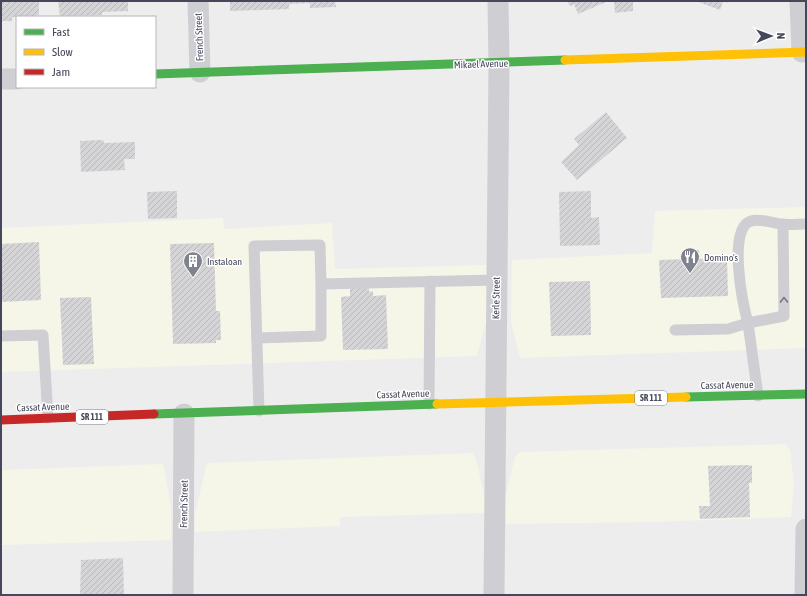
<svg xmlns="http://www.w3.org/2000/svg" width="807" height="596" font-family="'Asap Condensed',sans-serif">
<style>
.commercial{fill:#f5f5e8}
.building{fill:url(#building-hatch)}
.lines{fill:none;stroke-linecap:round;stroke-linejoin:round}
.lane{stroke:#ceced3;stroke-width:11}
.street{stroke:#ceced3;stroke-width:21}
.fast{stroke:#4caf50;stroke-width:9}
.slow{stroke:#ffc107;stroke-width:9}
.jam{stroke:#c62828;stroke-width:9}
.oneway{stroke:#757784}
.labels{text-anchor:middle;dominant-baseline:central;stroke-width:3;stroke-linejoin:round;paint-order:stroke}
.shield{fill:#fff;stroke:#7d7f8c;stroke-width:1}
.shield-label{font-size:9px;font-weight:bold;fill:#45485a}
.street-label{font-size:10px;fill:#45485a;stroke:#fff}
.poi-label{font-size:10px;fill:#45485a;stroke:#fff;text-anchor:start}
</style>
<defs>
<pattern id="building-hatch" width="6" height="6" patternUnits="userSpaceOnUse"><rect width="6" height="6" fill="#d5d5d7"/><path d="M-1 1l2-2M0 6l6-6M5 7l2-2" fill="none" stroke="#b8b8bb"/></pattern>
</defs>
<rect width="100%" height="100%" fill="#eeeded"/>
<g class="commercial">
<polygon points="806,207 806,348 520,358 511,321 512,260 652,253 655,211"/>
<polygon points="223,218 224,229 332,223 335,269 487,265 488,315 477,356 1,372 1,228"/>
<polygon points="785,444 790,450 794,483 791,517 654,522 506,524 505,498 515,457 520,452"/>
<polygon points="472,453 476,459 485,499 485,513 340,517 340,526 195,532 195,514 207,463"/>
<polygon points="163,464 171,506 171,540 1,545 1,470"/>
</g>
<g class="building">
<polygon points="1,1 39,1 39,15 36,15 37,17 12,17 12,21 1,21"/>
<polygon points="58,1 128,1 128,11 102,12 102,15 60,16"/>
<polygon points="230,1 335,1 336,7 310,8 310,3 289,4 289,9 230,11"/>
<polygon points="567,1 606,1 606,2 578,14 574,4 570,6"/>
<polygon points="614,1 633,1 633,11 615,13"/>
<polygon points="696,1 729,1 728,3 723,1 720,10"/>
<polygon points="606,112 627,138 577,180 561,162 579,145 574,139"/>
<polygon points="103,140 104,143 135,142 135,159 124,159 125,170 81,172 80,141"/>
<polygon points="177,191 177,218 148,219 147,192"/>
<polygon points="591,191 591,218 599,217 600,245 560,246 559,192"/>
<polygon points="39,242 41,300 1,302 1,244"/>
<polygon points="214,243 216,311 220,311 221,340 216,340 216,343 173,344 170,244"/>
<polygon points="687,250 699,250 699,259 727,258 728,296 661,298 659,260 688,259"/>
<polygon points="590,281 591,335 551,336 549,282"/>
<polygon points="350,287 369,287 369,292 373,291 373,296 386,295 388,349 343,350 341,297 350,296"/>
<polygon points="91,297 94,364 63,365 60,298"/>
<polygon points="748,465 752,466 752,483 749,483 750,517 700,519 699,506 710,506 708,466"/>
<polygon points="123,558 124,595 80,595 81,560"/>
</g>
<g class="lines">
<g class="lane">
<path d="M 783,224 L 784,316 L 748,323 C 743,305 727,228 751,221 C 760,218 772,223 781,224 C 789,225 798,224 806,224"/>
<polyline points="675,330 728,329 748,323 758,396"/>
<polyline points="1,336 43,335 48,418"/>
<polyline points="257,338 321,336 321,284"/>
<polyline points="429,404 430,281"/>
<polyline points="259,411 254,246 320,245 321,284 497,280"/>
</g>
<g class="street">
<polyline points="198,1 200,72"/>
<polyline points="800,1 802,52"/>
<polyline points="1,79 17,79"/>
<polyline points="183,595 184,414"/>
<polyline points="494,595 499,63 498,1"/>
<polyline points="805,595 806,529"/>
</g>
<g class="fast">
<polyline points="155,74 565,60"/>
<polyline points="686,397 806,394"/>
<polyline points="154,414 437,404"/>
</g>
<g class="slow">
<polyline points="565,60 806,52"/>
<polyline points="437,404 686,397"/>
</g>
<polyline class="jam" points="1,420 154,414"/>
</g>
<defs><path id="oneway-chevron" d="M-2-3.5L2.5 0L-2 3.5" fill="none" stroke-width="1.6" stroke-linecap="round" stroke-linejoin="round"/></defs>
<use class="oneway" href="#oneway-chevron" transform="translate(784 300) rotate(-91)"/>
<defs>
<g id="restaurant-pin" transform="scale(1)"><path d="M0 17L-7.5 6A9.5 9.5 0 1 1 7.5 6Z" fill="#80828d" stroke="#fff"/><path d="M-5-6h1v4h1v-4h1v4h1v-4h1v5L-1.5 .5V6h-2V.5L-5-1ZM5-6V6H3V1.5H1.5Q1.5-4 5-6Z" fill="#fff"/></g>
<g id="building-pin" transform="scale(1)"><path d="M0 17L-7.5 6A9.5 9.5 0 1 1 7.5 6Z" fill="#80828d" stroke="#fff"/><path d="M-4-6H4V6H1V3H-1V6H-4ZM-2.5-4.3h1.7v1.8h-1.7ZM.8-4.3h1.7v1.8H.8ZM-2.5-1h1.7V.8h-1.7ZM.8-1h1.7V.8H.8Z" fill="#fff"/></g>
</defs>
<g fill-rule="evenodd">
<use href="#restaurant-pin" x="690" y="257"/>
<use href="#building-pin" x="193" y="261"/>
</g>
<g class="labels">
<g class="shield">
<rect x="635" y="391" width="32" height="14" rx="3"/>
<rect x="76" y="410" width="32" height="14" rx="3"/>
</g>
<g class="shield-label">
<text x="651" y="398">SR 111</text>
<text x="92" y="417">SR 111</text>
</g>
<g class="street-label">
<text transform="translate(199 37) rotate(-92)">French Street</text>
<text transform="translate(481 64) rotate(-2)">Mikael Avenue</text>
<text transform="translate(496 298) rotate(-89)">Kerle Street</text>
<text transform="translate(727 385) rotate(-1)">Cassat Avenue</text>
<text transform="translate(403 394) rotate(-2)">Cassat Avenue</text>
<text transform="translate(43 407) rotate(-2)">Cassat Avenue</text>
<text transform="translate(184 504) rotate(-89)">French Street</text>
</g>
<g class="poi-label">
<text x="704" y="257">Domino's</text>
<text x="207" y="261">Instaloan</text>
</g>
</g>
<rect width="807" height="596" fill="none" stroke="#45485a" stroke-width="4"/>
<rect x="16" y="16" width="140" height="72" fill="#ffffff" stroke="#b5b6bd"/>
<rect x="24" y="29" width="20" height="6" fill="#4caf50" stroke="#b5b6bd"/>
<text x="52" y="36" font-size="12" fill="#45485a">Fast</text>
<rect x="24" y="49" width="20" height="6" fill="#ffc107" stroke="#b5b6bd"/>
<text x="52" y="56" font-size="12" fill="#45485a">Slow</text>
<rect x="24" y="69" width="20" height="6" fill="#c62828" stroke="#b5b6bd"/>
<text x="52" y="76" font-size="12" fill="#45485a">Jam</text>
<g transform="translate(771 36) rotate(89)" stroke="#ffffff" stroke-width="3" paint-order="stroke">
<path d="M0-3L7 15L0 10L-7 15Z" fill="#45485a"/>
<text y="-6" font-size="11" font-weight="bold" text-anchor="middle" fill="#45485a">N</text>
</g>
</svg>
